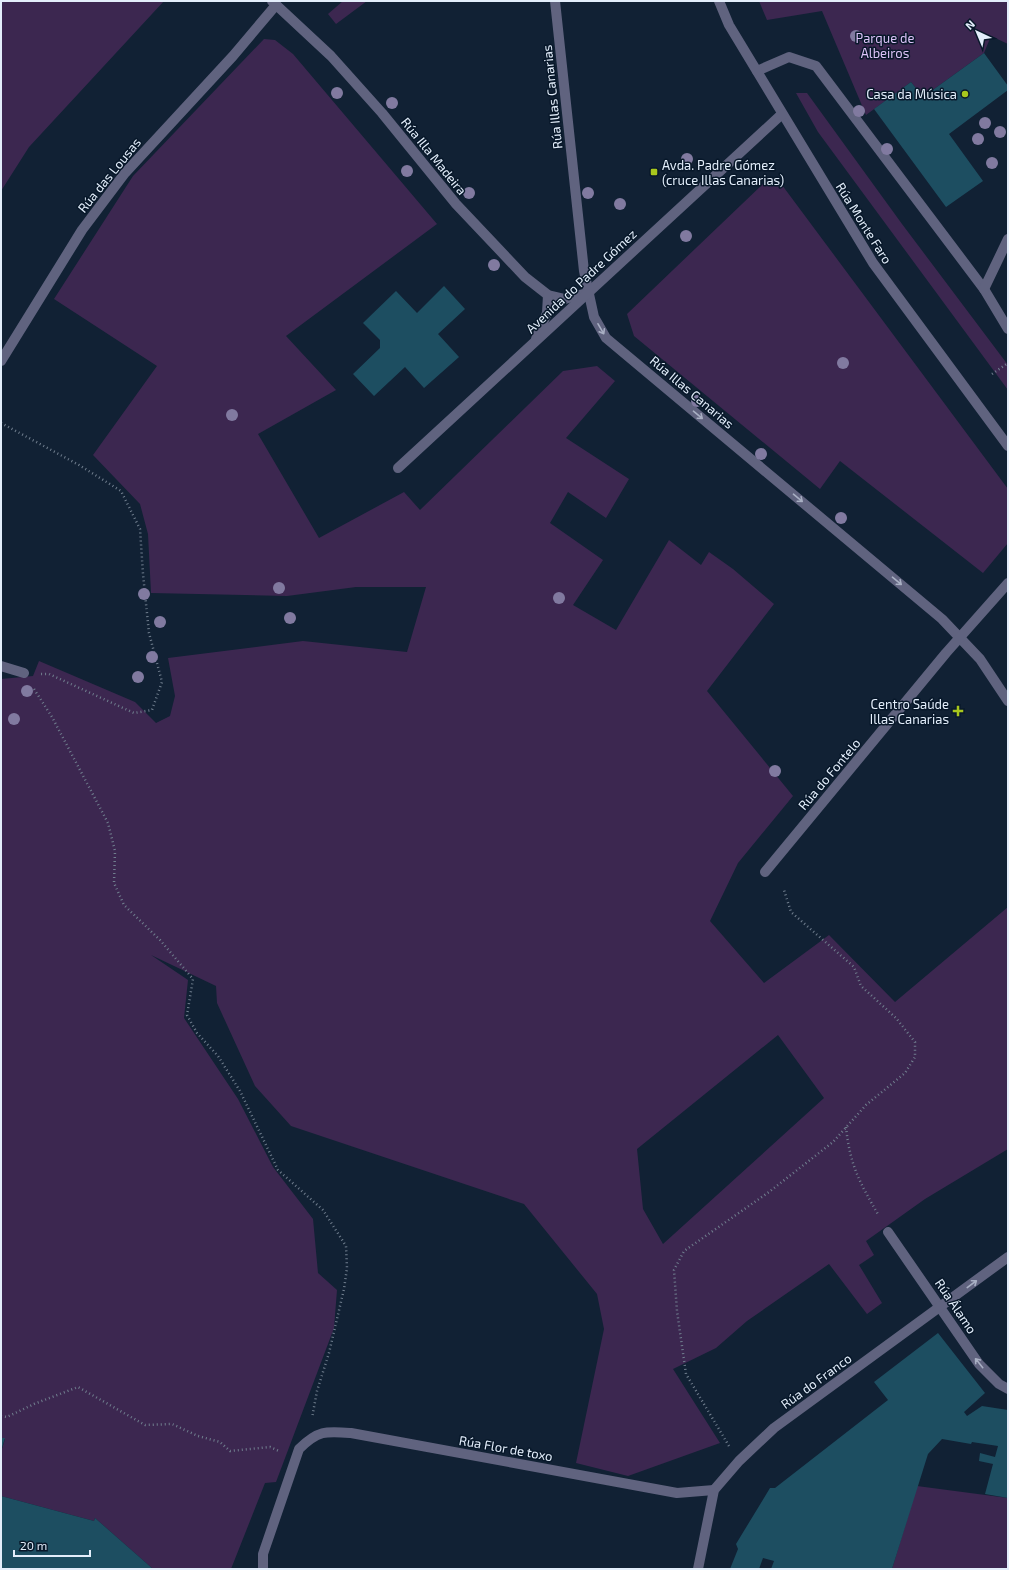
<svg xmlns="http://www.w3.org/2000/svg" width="1009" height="1570" font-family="'Exo 2',sans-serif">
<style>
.green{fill:#3c2750;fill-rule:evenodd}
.building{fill:#1d4e61}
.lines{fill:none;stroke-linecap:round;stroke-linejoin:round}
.path{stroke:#707e8e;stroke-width:2.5;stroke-dasharray:1 3;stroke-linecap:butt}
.lane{stroke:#60637f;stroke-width:10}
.street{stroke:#60637f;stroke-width:10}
.tree{fill:#817aa0}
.oneway{stroke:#a8afc3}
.poi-dot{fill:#a8c71d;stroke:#08182a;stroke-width:1.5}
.labels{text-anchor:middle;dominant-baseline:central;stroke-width:3;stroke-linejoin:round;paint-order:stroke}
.park-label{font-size:13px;fill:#ddc3f9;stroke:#08182a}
.poi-label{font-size:13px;fill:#e3eefb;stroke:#08182a;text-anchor:end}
.street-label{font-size:13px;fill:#e3eefb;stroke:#08182a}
</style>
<rect width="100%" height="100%" fill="#112134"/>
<g class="green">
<polygon points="1,1 164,1 29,147 1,191"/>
<polygon points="343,1 367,1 336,24 328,14"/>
<polygon points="759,1 1008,1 1008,44 991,36 984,53 923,97 911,82 866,115 822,11 767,20"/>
<path d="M 264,39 L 275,40 L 293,54 L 437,224 L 286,336 L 336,390 L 258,434 L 319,538 L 404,492 L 420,510 L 563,371 L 597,366 L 615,381 L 566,438 L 629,479 L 606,518 L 568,492 L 550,523 L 603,560 L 573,605 L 616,630 L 669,540 L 701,565 L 709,552 L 733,569 L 774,604 L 707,691 L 793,796 L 738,863 L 710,921 L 764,983 L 829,935 L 895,1002 L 1008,907 L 1008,1149 L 925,1199 L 866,1241 L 874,1255 L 859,1265 L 882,1303 L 867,1314 L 829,1264 L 747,1321 L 716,1348 L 673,1369 L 720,1443 L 628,1476 L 576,1463 L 604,1329 L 597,1294 L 524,1204 L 291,1126 L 255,1086 L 217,1003 L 216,986 L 151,955 L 188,980 L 184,1018 L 238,1099 L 273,1167 L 313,1219 L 318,1273 L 337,1290 L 334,1328 L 276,1482 L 265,1483 L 231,1569 L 153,1569 L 95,1518 L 94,1521 L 1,1496 L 1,1452 L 5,1439 L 1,1438 L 1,679 L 33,676 L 39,661 L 135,702 L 156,723 L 170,716 L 175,696 L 168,658 L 303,641 L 407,652 L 426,587 L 356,587 L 287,596 L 151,593 L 148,534 L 140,504 L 93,455 L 157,366 L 54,299 L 133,176 ZM 778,1035 L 824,1098 L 663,1244 L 643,1209 L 637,1149 Z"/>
<polygon points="796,93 807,93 902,224 1008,365 1008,390 818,132"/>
<polygon points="766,181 782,185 1008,489 1008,543 983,573 840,461 820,489 634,336 627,314"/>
<polygon points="917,1486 1008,1498 1008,1569 892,1569"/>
</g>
<g class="building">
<polygon points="984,53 1008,86 1008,90 949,134 983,181 946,207 874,109 911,82 923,97"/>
<polygon points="444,286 465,309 438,334 459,357 424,388 405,367 374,396 353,374 380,348 380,340 363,323 396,291 417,313"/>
<polygon points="938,1333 985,1393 964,1412 967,1416 982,1406 1008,1410 1008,1498 985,1494 993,1464 979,1461 980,1453 995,1457 998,1446 972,1442 971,1444 942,1439 928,1454 892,1569 771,1569 774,1561 763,1558 759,1569 730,1569 738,1549 736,1544 770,1488 775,1488 888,1400 874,1382"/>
<polygon points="1,1438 5,1438 1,1451"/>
<polygon points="1,1496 94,1521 95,1518 153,1569 1,1569"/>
</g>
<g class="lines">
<g class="path">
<polyline points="992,374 1008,363"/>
<polyline points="1,423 79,465 121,491 140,529 143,574 149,633 162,682 152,710 134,713 49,674 41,674"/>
<polyline points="34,689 52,717 108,823 115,851 114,883 124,905 160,940 193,979 187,1015 197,1033 218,1056 240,1091 278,1170 323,1210 346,1246 347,1268 344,1289 329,1353 317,1391 312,1418"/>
<path d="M 846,1127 C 850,1166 860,1183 879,1216"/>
<polyline points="1,1416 7,1417 34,1404 78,1387 145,1425 172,1424 198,1436 220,1442 230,1451 270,1447 279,1451"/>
<polyline points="729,1446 686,1374 677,1311 674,1270 684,1251 769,1192 833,1142 866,1105 905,1073 915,1057 915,1042 896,1018 861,986 854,967 791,912 784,890"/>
</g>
<g class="lane">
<polyline points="757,71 789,57 816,66 984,289 1008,329"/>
<polyline points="984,289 1008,239"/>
</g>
<g class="street">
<polyline points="272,1 331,56 382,113 456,204 525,277 548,295 565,299 587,293"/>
<polyline points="555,1 584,271 594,317 606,338 942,619 980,659 1008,701"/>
<polyline points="719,1 729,25 873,263 1008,446"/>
<polyline points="536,339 547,313 548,295"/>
<polyline points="1,361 82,230 125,173 233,56 276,5"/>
<polyline points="398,468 782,114"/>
<polyline points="1,666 24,673"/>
<polyline points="765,872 946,653 1008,583"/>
<polyline points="888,1232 979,1364 999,1384 1008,1389"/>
<path d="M 263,1569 L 263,1554 L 299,1449 C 318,1430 326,1431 351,1433 L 677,1493 L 714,1490"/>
<polyline points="698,1569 714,1490 739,1461 774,1428 1008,1257"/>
</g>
</g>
<g class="tree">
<circle cx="856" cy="36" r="6"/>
<circle cx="337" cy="93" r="6"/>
<circle cx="392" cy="103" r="6"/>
<circle cx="859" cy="111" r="6"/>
<circle cx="985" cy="123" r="6"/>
<circle cx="1000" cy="132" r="6"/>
<circle cx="978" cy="139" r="6"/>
<circle cx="887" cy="149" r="6"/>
<circle cx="687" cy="159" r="6"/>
<circle cx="992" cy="163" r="6"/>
<circle cx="407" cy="171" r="6"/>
<circle cx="469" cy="193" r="6"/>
<circle cx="588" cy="193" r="6"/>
<circle cx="620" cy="204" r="6"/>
<circle cx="686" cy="236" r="6"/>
<circle cx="494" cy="265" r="6"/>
<circle cx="843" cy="363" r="6"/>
<circle cx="697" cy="401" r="6"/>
<circle cx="232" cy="415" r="6"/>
<circle cx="761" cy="454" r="6"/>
<circle cx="841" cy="518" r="6"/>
<circle cx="279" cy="588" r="6"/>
<circle cx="144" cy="594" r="6"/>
<circle cx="559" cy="598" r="6"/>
<circle cx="290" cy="618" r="6"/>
<circle cx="160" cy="622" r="6"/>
<circle cx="152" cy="657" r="6"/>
<circle cx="138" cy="677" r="6"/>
<circle cx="27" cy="691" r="6"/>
<circle cx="14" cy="719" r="6"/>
<circle cx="775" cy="771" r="6"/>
</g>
<defs><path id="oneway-shaft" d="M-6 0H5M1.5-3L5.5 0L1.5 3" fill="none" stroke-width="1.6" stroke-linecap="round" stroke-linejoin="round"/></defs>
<g class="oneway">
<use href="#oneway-shaft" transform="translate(601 329) rotate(60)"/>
<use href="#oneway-shaft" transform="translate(698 415) rotate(40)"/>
<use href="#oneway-shaft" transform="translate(798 498) rotate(40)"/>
<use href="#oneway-shaft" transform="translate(897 581) rotate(40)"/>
<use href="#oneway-shaft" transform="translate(972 1284) rotate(-37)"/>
<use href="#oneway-shaft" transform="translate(979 1363) rotate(-129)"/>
</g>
<g class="poi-dot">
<circle cx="965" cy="94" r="4"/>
<rect x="650" y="168" width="8" height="8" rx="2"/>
<path d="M956 705h4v4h4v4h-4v4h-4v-4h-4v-4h4z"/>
</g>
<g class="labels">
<g class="park-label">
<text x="885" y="38">Parque de<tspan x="885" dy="15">Albeiros</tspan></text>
</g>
<g class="poi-label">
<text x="957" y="94">Casa da Música</text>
<text x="662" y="165" text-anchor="start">Avda. Padre Gómez<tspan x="662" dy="15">(cruce Illas Canarias)</tspan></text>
<text x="949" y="704">Centro Saúde<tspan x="949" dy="15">Illas Canarias</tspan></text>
</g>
<g class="street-label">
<text transform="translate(552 97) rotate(-96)">Rúa Illas Canarias</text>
<text transform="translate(434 156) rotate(51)">Rúa Illa Madeira</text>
<text transform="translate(109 175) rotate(-51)">Rúa das Lousas</text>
<text transform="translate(864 223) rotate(58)">Rúa Monte Faro</text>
<text transform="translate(581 281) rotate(-43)">Avenida do Padre Gómez</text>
<text transform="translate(692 392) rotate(40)">Rúa Illas Canarias</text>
<text transform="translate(829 774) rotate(-50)">Rúa do Fontelo</text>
<text transform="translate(956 1306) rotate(56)">Rúa Álamo</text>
<text transform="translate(816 1381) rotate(-36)">Rúa do Franco</text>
<text transform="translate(506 1448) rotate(10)">Rúa Flor de toxo</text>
</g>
</g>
<rect width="1009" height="1570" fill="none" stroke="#e3eefb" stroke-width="4"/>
<g transform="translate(977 32) rotate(316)" stroke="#08182a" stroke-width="3" paint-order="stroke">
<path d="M0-3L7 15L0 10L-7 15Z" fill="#e3eefb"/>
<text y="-6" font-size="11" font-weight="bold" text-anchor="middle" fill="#e3eefb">N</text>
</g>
<path d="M14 1550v6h76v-6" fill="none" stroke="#e3eefb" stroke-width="2"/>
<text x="20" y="1550" font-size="12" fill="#e3eefb" stroke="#08182a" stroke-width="3" paint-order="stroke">20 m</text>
</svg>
